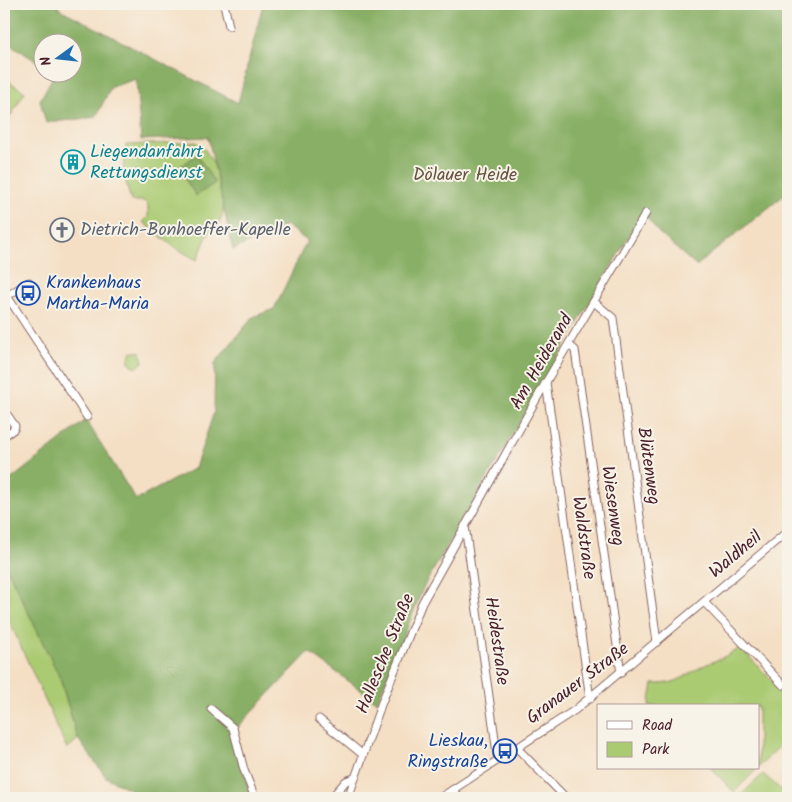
<svg xmlns="http://www.w3.org/2000/svg" width="792" height="802" font-family="Kalam,sans-serif">
<style>
.green{fill:#abcb73;stroke:#7a754f}
.forest{fill:#88af65;stroke:#696748}
.lines{fill:none;stroke-linecap:round;stroke-linejoin:round}
.street-casing{stroke:#866261;stroke-width:9}
.street{stroke:#fff;stroke-width:7}
.labels{text-anchor:middle;dominant-baseline:central;stroke-width:4;stroke-linejoin:round;paint-order:stroke}
.culture-label{font-size:18px;fill:#0d838f;stroke:#f7f3e8;text-anchor:start}
.park-label{font-size:18px;fill:#675341;stroke:#f7f3e8}
.worship-label{font-size:18px;fill:#5b616d;stroke:#f7f3e8;text-anchor:start}
.transit-label{font-size:18px;fill:#164399;stroke:#f7f3e8;text-anchor:start}
.street-label{font-size:18px;fill:#4a1f2b;stroke:#f7f3e8}
</style>
<rect width="100%" height="100%" fill="#f7f3e8"/>
<filter id="ink" filterUnits="userSpaceOnUse"><feTurbulence type="fractalNoise" baseFrequency=".02" numOctaves="2"/><feDisplacementMap in="SourceGraphic" scale="10" xChannelSelector="R" yChannelSelector="G"/><feConvolveMatrix kernelMatrix="1 2 1 2 8 2 1 2 1" color-interpolation-filters="sRGB"/></filter>
<filter id="wash" filterUnits="userSpaceOnUse"><feTurbulence type="fractalNoise" baseFrequency=".0096" numOctaves="4" result="noise"/><feDisplacementMap in="SourceGraphic" scale="20" xChannelSelector="R" yChannelSelector="G"/><feGaussianBlur stdDeviation="1.12" result="paint"/><feColorMatrix in="noise" values="0 0 0 0 0 0 0 0 0 0 0 0 0 0 0 0 0 1.4 0 .05"/><feComposite in="paint" operator="in"/></filter>
<g filter="url(#wash)">
<rect width="100%" height="100%" fill="#f4dfc4"/>
<g class="green">
<polygon points="4,78 25,92 6,123 4,121"/>
<polygon points="196,142 204,148 224,181 223,212 220,222 208,234 197,260 174,247 143,222 148,217 148,205 144,201 131,201 123,171 126,145"/>
<polygon points="132,351 141,352 143,362 136,368 128,361"/>
<polygon points="4,562 60,678 78,739 67,749 4,609"/>
<path d="M 740,647 L 788,698 L 788,738 L 758,768 L 758,706 L 649,706 L 653,684 C 678,684 681,678 701,667 C 715,660 728,657 740,647 Z"/>
<polygon points="711,768 758,768 734,792"/>
<polygon points="763,774 788,796 788,798 738,798"/>
</g>
<g class="forest">
<polygon points="4,4 60,4 58,8 238,103 263,4 788,4 788,192 696,266 658,232 643,212 424,586 377,702 309,652 232,733 252,798 129,798 133,791 106,777 78,739 60,678 4,562 4,485 86,420 136,500 195,468 214,412 215,363 253,317 274,309 307,241 286,225 233,250 208,137 141,140 136,79 111,87 96,117 46,123 40,100 55,73 72,72 72,42 42,42 42,65 4,40"/>
<polygon points="197,155 215,183 196,196 178,168"/>
</g>
</g>
<g filter="url(#ink)">
<g class="lines">
<g class="street-casing">
<g id="street">
<polyline points="224,4 229,26"/>
<polyline points="7,296 87,417"/>
<polyline points="4,298 29,282"/>
<polyline points="594,302 613,318 657,642"/>
<polyline points="569,345 575,350 621,673"/>
<polyline points="546,382 590,699"/>
<polyline points="4,410 15,426 14,429 4,436"/>
<polyline points="465,526 498,760"/>
<polyline points="704,602 783,685"/>
<polyline points="211,709 233,728 244,770 255,798"/>
<polyline points="319,719 362,754"/>
<polyline points="517,748 566,798"/>
<polyline points="452,790 460,798"/>
<polyline points="331,798 346,781 354,778"/>
<polyline points="348,798 382,702 422,603 546,382 646,213"/>
<polyline points="440,798 575,710 788,531"/>
</g>
</g>
<use href="#street" class="street"/>
</g>
</g>
<defs>
<g id="building-ring" transform="scale(1.25)"><circle r="9.5" fill="#f7f3e8" stroke="#0f9aa8" stroke-width="1.5"/><path d="M-4-6H4V6H1V3H-1V6H-4ZM-2.5-4.3h1.7v1.8h-1.7ZM.8-4.3h1.7v1.8H.8ZM-2.5-1h1.7V.8h-1.7ZM.8-1h1.7V.8H.8Z" fill="#0f9aa8"/></g>
<g id="church-ring" transform="scale(1.25)"><circle r="9.5" fill="#f7f3e8" stroke="#6b7280" stroke-width="1.5"/><path d="M-1.2-6h2.4v3.5h3.3v2.4h-3.3V6h-2.4V-.1h-3.3v-2.4h3.3Z" fill="#6b7280"/></g>
<g id="bus-ring" transform="scale(1.25)"><circle r="9.5" fill="#f7f3e8" stroke="#1a4fb4" stroke-width="1.5"/><path d="M-5-6H5V4H4V6H2V4H-2V6H-4V4H-5ZM-3.5-4V0h7V-4ZM-3.5 1.2v1.5H-2V1.2ZM2 1.2v1.5H3.5V1.2Z" fill="#1a4fb4"/></g>
</defs>
<g fill-rule="evenodd">
<use href="#building-ring" x="73" y="162"/>
<use href="#church-ring" x="62" y="230"/>
<use href="#bus-ring" x="28" y="293"/>
<use href="#bus-ring" x="505" y="751"/>
</g>
<g class="labels">
<g class="culture-label">
<text x="90" y="152">Liegendanfahrt<tspan x="90" dy="21">Rettungsdienst</tspan></text>
</g>
<g class="park-label">
<text x="465" y="175">Dölauer Heide</text>
</g>
<g class="worship-label">
<text x="80" y="230">Dietrich-Bonhoeffer-Kapelle</text>
</g>
<g class="transit-label">
<text x="46" y="283">Krankenhaus<tspan x="46" dy="21">Martha-Maria</tspan></text>
<text x="488" y="741" text-anchor="end">Lieskau,<tspan x="488" dy="21">Ringstraße</tspan></text>
</g>
<g class="street-label">
<text transform="translate(542 362) rotate(-60)">Am Heiderand</text>
<text transform="translate(648 466) rotate(82)">Blütenweg</text>
<text transform="translate(612 506) rotate(82)">Wiesenweg</text>
<text transform="translate(583 538) rotate(82)">Waldstraße</text>
<text transform="translate(736 555) rotate(-40)">Waldheil</text>
<text transform="translate(496 641) rotate(82)">Heidestraße</text>
<text transform="translate(386 654) rotate(-68)">Hallesche Straße</text>
<text transform="translate(578 684) rotate(-37)">Granauer Straße</text>
</g>
</g>
<rect width="792" height="802" fill="none" stroke="#f7f3e8" stroke-width="20"/>
<rect x="597" y="704" width="162" height="65" fill="#f7f3e8" stroke="#b29e9c"/>
<rect x="607" y="721" width="25" height="8" fill="#ffffff" stroke="#b29e9c"/>
<text x="642" y="730" font-size="15" fill="#4a1f2b">Road</text>
<rect x="607" y="742" width="25" height="15" fill="#abcb73" stroke="#b29e9c"/>
<text x="642" y="754" font-size="15" fill="#4a1f2b">Park</text>
<g transform="translate(58 58) rotate(255)"><circle r="24" fill="#f7f3e8" stroke="#b29e9c"/>
<path d="M0-4L9 19L0 12L-9 19Z" fill="#1f6fb2"/>
<text y="-8" font-size="14" font-weight="bold" text-anchor="middle" fill="#4a1f2b">N</text>
</g>
</svg>
